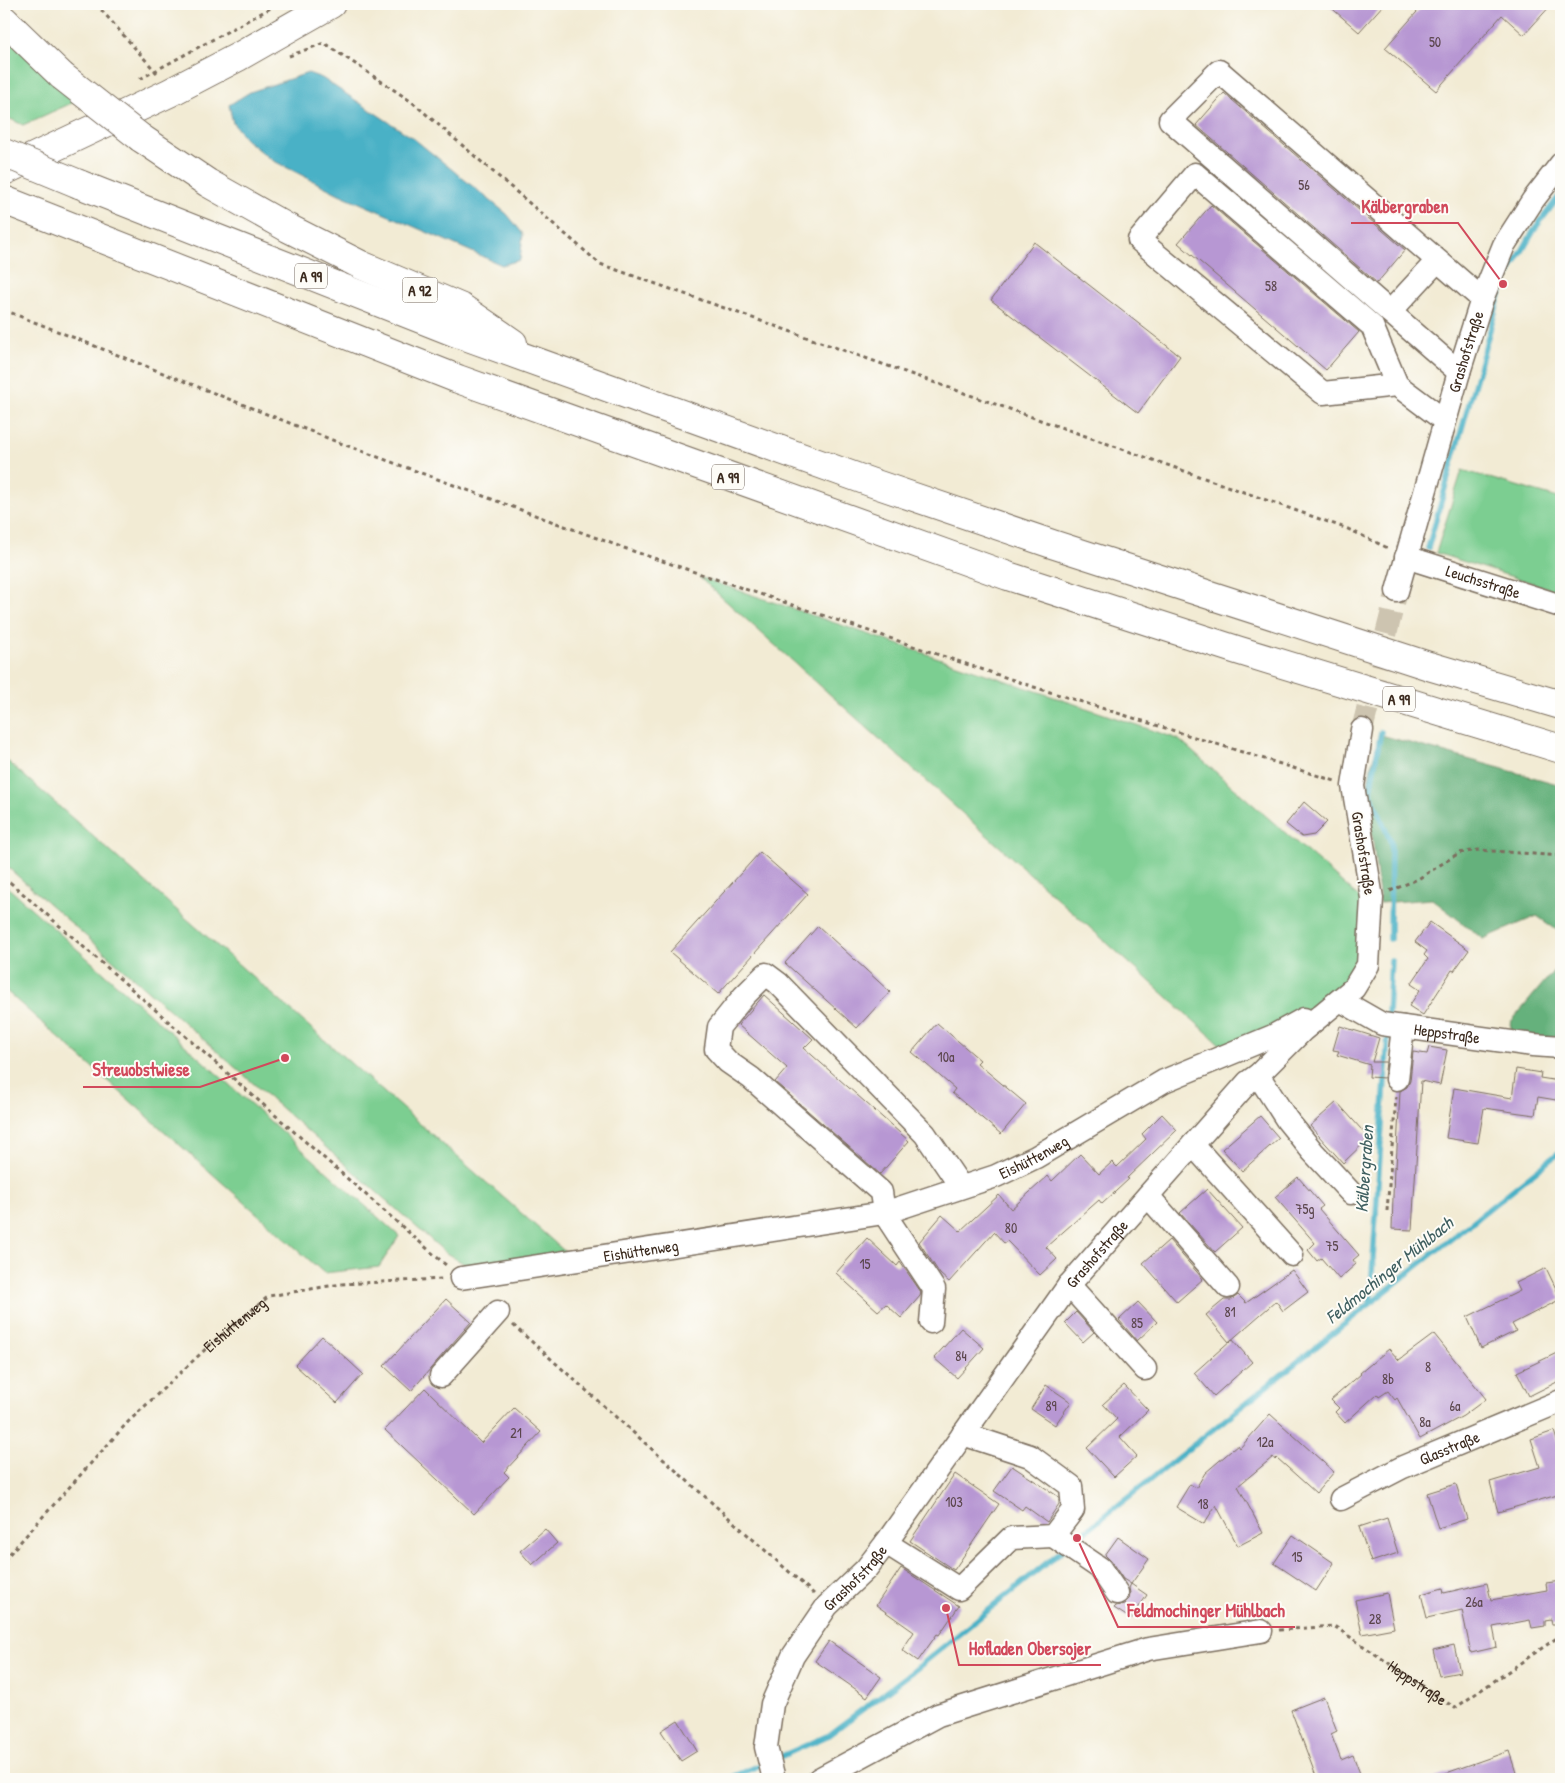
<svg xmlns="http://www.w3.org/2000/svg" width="1565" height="1783" font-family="'Patrick Hand',sans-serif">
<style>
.green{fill:#7cce91;stroke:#5c7c58}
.forest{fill:#65b17b;stroke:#506e4c}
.water{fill:#48b1c6;stroke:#426e72}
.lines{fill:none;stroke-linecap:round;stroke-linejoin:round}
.stream{stroke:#48b1c6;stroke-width:5.5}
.building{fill:#b797d3}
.minor-tunnel{stroke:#cdc4b0;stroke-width:22;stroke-dasharray:22 11;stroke-linecap:butt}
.minor-casing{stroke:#7b6e5e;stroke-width:25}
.major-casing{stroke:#7b6e5e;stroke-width:30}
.highway-casing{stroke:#7b6e5e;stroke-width:30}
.path{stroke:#7b6e5e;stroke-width:3;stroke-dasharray:4 4;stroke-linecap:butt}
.minor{stroke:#fff;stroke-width:22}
.major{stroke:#fff;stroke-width:28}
.highway{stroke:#fff;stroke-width:28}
.highway-bridge-casing{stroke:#7b6e5e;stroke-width:30;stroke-linecap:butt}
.highway-bridge{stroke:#fff;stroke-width:28}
.labels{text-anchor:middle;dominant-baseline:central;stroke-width:4;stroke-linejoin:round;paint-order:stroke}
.number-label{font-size:14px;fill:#5a454b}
.shield{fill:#fdfcf7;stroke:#75695f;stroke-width:1}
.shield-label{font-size:15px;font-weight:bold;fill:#3b2a1e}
.street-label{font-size:16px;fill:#3b2a1e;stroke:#fdfcf7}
.water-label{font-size:18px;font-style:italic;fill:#406061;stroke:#fdfcf7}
.leader{fill:none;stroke:#d1495b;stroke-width:2}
.callout-dot{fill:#d1495b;stroke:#fdfcf7;stroke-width:2}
.callout-label{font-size:18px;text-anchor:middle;font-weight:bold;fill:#d1495b;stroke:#fdfcf7;stroke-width:4;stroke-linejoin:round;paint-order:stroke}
</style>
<rect width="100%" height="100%" fill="#fdfcf7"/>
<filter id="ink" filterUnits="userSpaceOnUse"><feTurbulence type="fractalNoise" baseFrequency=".02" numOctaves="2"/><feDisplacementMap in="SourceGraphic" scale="10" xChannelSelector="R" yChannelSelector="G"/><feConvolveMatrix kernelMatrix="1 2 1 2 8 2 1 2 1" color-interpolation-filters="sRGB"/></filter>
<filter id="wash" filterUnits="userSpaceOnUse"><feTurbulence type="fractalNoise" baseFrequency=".0096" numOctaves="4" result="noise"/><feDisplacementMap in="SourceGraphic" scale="20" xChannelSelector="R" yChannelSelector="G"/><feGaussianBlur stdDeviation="1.12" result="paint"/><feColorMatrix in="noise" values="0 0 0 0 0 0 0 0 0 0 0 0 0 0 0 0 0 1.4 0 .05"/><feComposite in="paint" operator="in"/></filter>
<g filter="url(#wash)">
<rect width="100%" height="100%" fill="#f2ebd4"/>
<g class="green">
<polygon points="4,34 74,102 23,125 4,116"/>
<polygon points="1462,470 1561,499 1561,592 1436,553"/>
<polygon points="699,577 1178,739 1361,899 1362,956 1348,979 1318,1005 1292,1020 1223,1047"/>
<polygon points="4,758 570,1256 475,1270 446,1253 4,864"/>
<polygon points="4,884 399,1236 379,1267 324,1273 4,989"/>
</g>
<g class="forest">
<polygon points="1381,735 1561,785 1561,933 1537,916 1483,939 1432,899 1380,903 1367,788 1372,762"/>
<polygon points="1561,962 1561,1034 1543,1039 1512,1032 1510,1023"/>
</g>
<polygon class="water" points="308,73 322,78 413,138 507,214 523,234 520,260 502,265 339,194 272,160 246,140 233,123 229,105 250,92"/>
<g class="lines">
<g class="stream">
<polyline points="1428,548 1503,284 1536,227 1561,194"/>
<polyline points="1381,732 1370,791 1391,843 1390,939"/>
<polyline points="1388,1015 1391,960"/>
<polyline points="1370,1304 1388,1036"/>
<polyline points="1071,1543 1561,1151"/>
<polyline points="773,1760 827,1736 911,1673 1064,1549"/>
<polyline points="728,1779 765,1763"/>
</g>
</g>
<g id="blocks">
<g class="building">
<polygon points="1327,4 1384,4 1359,32"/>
<polygon points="1424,4 1552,4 1524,35 1502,15 1436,91 1385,48"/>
<polygon points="1224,93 1405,250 1377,283 1196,125"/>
<polygon points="1211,205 1359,332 1326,370 1178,243"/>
<polygon points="1034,242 1180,356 1138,413 991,300"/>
<polygon points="1304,802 1327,822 1314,835 1302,837 1286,824"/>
<polygon points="760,852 808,894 718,994 670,952"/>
<polygon points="1430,922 1469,950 1454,971 1452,970 1423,1015 1409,1006 1420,990 1411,984 1428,959 1424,955 1427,951 1415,942"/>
<polygon points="818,926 890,992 857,1028 785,963"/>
<polygon points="764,995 813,1039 804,1048 909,1141 880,1174 775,1082 787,1068 738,1025"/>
<polygon points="937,1023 980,1060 977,1063 1026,1104 1001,1134 952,1093 955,1089 912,1052"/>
<polygon points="1340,1026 1379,1038 1372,1062 1386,1062 1384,1078 1369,1077 1370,1065 1337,1055 1339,1051 1333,1050"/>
<polygon points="1429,1047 1447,1050 1440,1085 1421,1081 1412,1230 1392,1229 1394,1166 1396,1168 1400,1091 1407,1087 1410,1081 1413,1052 1427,1054"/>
<polygon points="1516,1069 1541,1073 1540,1078 1559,1081 1556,1100 1538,1097 1535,1115 1484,1108 1478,1143 1446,1138 1454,1088 1512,1098"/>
<polygon points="1337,1102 1369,1138 1343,1163 1310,1126"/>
<polygon points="1162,1114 1177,1130 1127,1178 1129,1179 1102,1204 1099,1200 1046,1247 1057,1259 1040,1275 1007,1241 1004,1243 994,1232 949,1282 940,1274 919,1242 942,1215 960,1231 999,1195 1011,1209 1048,1176 1052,1181 1080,1154 1099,1174 1112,1162 1117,1167 1146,1139 1142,1134"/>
<polygon points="1260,1116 1279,1138 1242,1171 1222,1149"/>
<polygon points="1298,1177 1323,1206 1319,1209 1359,1255 1353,1260 1356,1264 1339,1279 1321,1258 1317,1261 1308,1250 1315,1243 1275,1197"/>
<polygon points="1207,1189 1242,1228 1215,1252 1180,1213"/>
<polygon points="867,1238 897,1266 900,1262 921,1292 920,1296 901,1318 886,1304 878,1311 836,1273"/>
<polygon points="1169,1240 1203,1279 1177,1302 1143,1263"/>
<polygon points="1546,1268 1561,1299 1512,1324 1516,1331 1481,1348 1467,1317 1520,1291 1516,1283"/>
<polygon points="1292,1270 1308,1292 1283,1311 1276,1301 1229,1342 1206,1315 1224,1300 1231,1300 1238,1295 1246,1303"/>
<polygon points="446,1299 471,1322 411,1391 384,1366"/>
<polygon points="1138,1302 1157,1322 1137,1341 1119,1320"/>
<polygon points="1076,1312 1094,1332 1083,1342 1065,1323"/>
<polygon points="961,1328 984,1348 957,1378 934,1358"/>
<polygon points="1434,1334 1486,1399 1463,1416 1420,1439 1397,1398 1395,1400 1388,1391 1379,1397 1377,1394 1345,1423 1335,1412 1339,1408 1331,1400 1361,1374 1360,1373 1389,1349 1399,1360"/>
<polygon points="322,1336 363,1374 337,1403 295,1365"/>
<polygon points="1232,1339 1252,1362 1214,1396 1194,1373"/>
<polygon points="1561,1351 1561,1380 1529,1396 1517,1372"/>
<polygon points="1046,1385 1071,1402 1055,1425 1031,1409"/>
<polygon points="1124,1385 1148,1410 1120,1437 1137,1456 1114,1477 1087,1448 1117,1419 1103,1404"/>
<polygon points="425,1388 481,1443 514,1408 541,1432 504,1472 509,1477 474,1514 385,1430"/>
<polygon points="1270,1414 1334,1472 1316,1493 1277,1458 1275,1460 1273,1457 1238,1486 1263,1533 1238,1546 1216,1505 1204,1524 1176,1507 1190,1484 1196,1488 1205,1473 1238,1445 1240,1448"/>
<polygon points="1554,1431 1561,1453 1561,1494 1498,1512 1490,1482 1540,1467 1531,1439"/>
<polygon points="1012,1466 1059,1497 1059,1504 1047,1522 1025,1506 1022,1510 994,1491"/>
<polygon points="955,1474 999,1504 954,1570 910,1541"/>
<polygon points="1456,1484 1467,1519 1438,1528 1427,1493"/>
<polygon points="1387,1518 1398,1553 1371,1562 1359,1527"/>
<polygon points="545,1529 557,1543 532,1565 520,1551"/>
<polygon points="1293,1535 1334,1563 1316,1591 1274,1563"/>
<polygon points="1118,1537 1149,1559 1131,1584 1123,1579 1111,1561 1105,1555"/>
<polygon points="901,1568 959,1606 939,1635 937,1634 918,1661 902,1650 914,1632 876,1605"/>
<polygon points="1561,1581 1561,1625 1552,1625 1551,1619 1545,1620 1545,1626 1532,1628 1530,1620 1493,1627 1497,1647 1471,1653 1462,1610 1427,1618 1421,1594 1443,1588 1444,1593 1487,1583 1491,1600 1547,1590 1546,1583"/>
<polygon points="1131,1584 1147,1595 1131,1619 1114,1608 1116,1606 1124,1604 1129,1599 1130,1593 1129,1588"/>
<polygon points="1387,1593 1394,1628 1362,1634 1355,1600"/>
<polygon points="829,1641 881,1677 867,1697 815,1661"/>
<polygon points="1454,1645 1460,1672 1439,1676 1433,1650"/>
<polygon points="1324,1697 1337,1731 1331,1734 1341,1760 1353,1755 1362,1779 1317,1779 1291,1710"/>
<polygon points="678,1720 697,1751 681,1761 661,1731"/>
<polygon points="1509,1751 1518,1779 1435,1779 1435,1777"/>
</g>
</g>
</g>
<g filter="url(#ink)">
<use href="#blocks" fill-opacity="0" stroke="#7b6e5e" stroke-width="1"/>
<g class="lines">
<polyline class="minor-tunnel" points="1362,730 1397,591"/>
<g class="minor-casing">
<g id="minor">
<polyline points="1437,261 1390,312 1170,120 1219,71 1482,299"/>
<polyline points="1390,312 1459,372"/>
<polyline points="1397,385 1323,393 1139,240 1195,174 1372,326 1397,385 1445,421"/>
<path id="s3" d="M 1406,557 L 1561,606"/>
<path id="s4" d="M 1397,591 L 1459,372 L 1482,299 L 1504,245 L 1533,200 L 1561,164"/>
<path id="s5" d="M 1340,1000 L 1382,1024 L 1533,1045 L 1561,1047"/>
<polyline points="1258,1075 1287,1120 1313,1152 1351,1193"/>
<polyline points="1397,1079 1403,1027"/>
<polyline points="1193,1145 1292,1255"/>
<polyline points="1148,1196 1228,1287"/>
<path id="s6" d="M 461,1278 L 884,1213 L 996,1176 L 1036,1157 L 1164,1081 L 1273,1036 L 1304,1019"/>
<polyline points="1069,1285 1145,1369"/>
<polyline points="931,1322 934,1289 884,1213 881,1192 751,1078 728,1062 716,1049 719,1027 744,996 766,974 778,983 925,1134 961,1187"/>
<polyline points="441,1376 498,1312"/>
<path id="s7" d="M 1341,1499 L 1403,1467 L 1561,1401"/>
<polyline points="1053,1536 1100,1568 1117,1593"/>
<polyline points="886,1543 959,1589 1011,1538 1053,1536 1073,1510 1071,1486 1030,1456 963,1434"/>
<path id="s8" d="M 774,1779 L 766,1747 L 772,1704 L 793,1656 L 827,1606 L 866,1569 L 886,1543 L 1069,1285 L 1248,1082 L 1258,1075 L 1303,1030 L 1354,988 L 1368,965 L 1372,898 L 1353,786 L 1362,730"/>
<polyline points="819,1779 938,1715 1148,1649 1261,1631"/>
</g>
</g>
<g class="major-casing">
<polyline id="major" points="4,171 169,93 238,57 331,4"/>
</g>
<g class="highway-casing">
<g id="highway">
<polyline points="4,20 62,76"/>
<polyline points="141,138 208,183 288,228 361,265 462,308 513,343"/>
<polyline points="79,184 454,332 870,482 1052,544 1429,666 1561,705"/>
<polyline points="4,200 458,379 1008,576 1237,650 1561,749"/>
</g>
</g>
<g class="path">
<polyline points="96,4 157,73"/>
<polyline points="289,56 324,43 412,102 600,264 1348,529 1390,549"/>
<polyline points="140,79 278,4"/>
<polyline points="4,310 340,443 624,548 1034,687 1335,781"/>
<polyline points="4,877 447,1266"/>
<polyline points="1390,891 1418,879 1459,853 1479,850 1561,856"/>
<polyline points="1387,1211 1396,1097"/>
<polyline points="513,1325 814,1594"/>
<path id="s1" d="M 4,1560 L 128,1422 L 212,1343 L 269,1296 L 341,1284 L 442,1279"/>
<path id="s2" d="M 1279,1630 L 1334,1626 L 1455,1708 L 1561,1635"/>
</g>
<use href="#minor" class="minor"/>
<use href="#major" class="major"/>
<use href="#highway" class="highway"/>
<g class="highway-bridge-casing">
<g id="highway-bridge">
<polyline points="62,76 141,138"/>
<polyline points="4,153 79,184"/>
</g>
</g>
<use href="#highway-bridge" class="highway-bridge"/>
</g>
</g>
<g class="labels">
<g class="number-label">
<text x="1435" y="41">50</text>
<text x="1304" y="184">56</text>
<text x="1271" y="285">58</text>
<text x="946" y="1056">10a</text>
<text x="1305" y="1208">75g</text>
<text x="1011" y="1227">80</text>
<text x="1332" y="1245">75</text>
<text x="865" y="1263">15</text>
<text x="1230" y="1311">81</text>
<text x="1137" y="1322">85</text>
<text x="961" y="1355">84</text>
<text x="1428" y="1366">8</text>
<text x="1388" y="1378">8b</text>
<text x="1051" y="1405">89</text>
<text x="1455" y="1405">6a</text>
<text x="1425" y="1421">8a</text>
<text x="516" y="1432">21</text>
<text x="1265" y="1441">12a</text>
<text x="954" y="1501">103</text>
<text x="1203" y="1503">18</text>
<text x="1297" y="1556">15</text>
<text x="1474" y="1601">26a</text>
<text x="1375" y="1618">28</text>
</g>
<g class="shield">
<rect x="295" y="263.5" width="32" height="25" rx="4"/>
<rect x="402.5" y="277.5" width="35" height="25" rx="4"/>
<rect x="712" y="464.5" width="32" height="25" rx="4"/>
<rect x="1383" y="686.5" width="32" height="25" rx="4"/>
</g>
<g class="shield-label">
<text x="311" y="276">A 99</text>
<text x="420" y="290">A 92</text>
<text x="728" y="477">A 99</text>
<text x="1399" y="699">A 99</text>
</g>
<g class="street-label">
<text stroke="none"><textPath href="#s4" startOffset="249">Grashofstraße</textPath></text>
<text stroke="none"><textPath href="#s3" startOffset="81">Leuchsstraße</textPath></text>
<text transform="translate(1364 853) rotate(81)">Grashofstraße</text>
<text stroke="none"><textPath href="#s5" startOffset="114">Heppstraße</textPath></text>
<text stroke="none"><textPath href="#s6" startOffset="588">Eishüttenweg</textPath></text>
<text stroke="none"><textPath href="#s6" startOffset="182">Eishüttenweg</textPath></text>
<text stroke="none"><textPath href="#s8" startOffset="634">Grashofstraße</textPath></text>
<text stroke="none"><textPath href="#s1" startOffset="330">Eishüttenweg</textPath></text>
<text stroke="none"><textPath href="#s7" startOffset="120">Glasstraße</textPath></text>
<text stroke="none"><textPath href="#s8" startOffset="229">Grashofstraße</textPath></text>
<text stroke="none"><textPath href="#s2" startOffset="156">Heppstraße</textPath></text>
</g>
<g class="water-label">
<text transform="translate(1364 1169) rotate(-86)">Kälbergraben</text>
<text transform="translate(1389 1270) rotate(-39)">Feldmochinger Mühlbach</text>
</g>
</g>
<path class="leader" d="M1503 284L1458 223H1351M285 1058L200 1087H83M1077 1538L1118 1627H1295M946 1608L959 1665H1101"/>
<g class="callout-dot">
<circle cx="1503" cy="284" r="5"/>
<circle cx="285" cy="1058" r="5"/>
<circle cx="1077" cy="1538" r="5"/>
<circle cx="946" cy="1608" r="5"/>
</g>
<g class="callout-label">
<text x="1405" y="213">Kälbergraben</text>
<text x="141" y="1076">Streuobstwiese</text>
<text x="1206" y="1617">Feldmochinger Mühlbach</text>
<text x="1030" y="1655">Hofladen Obersojer</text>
</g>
<rect width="1565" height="1783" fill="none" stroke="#fdfcf7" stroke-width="20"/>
</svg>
